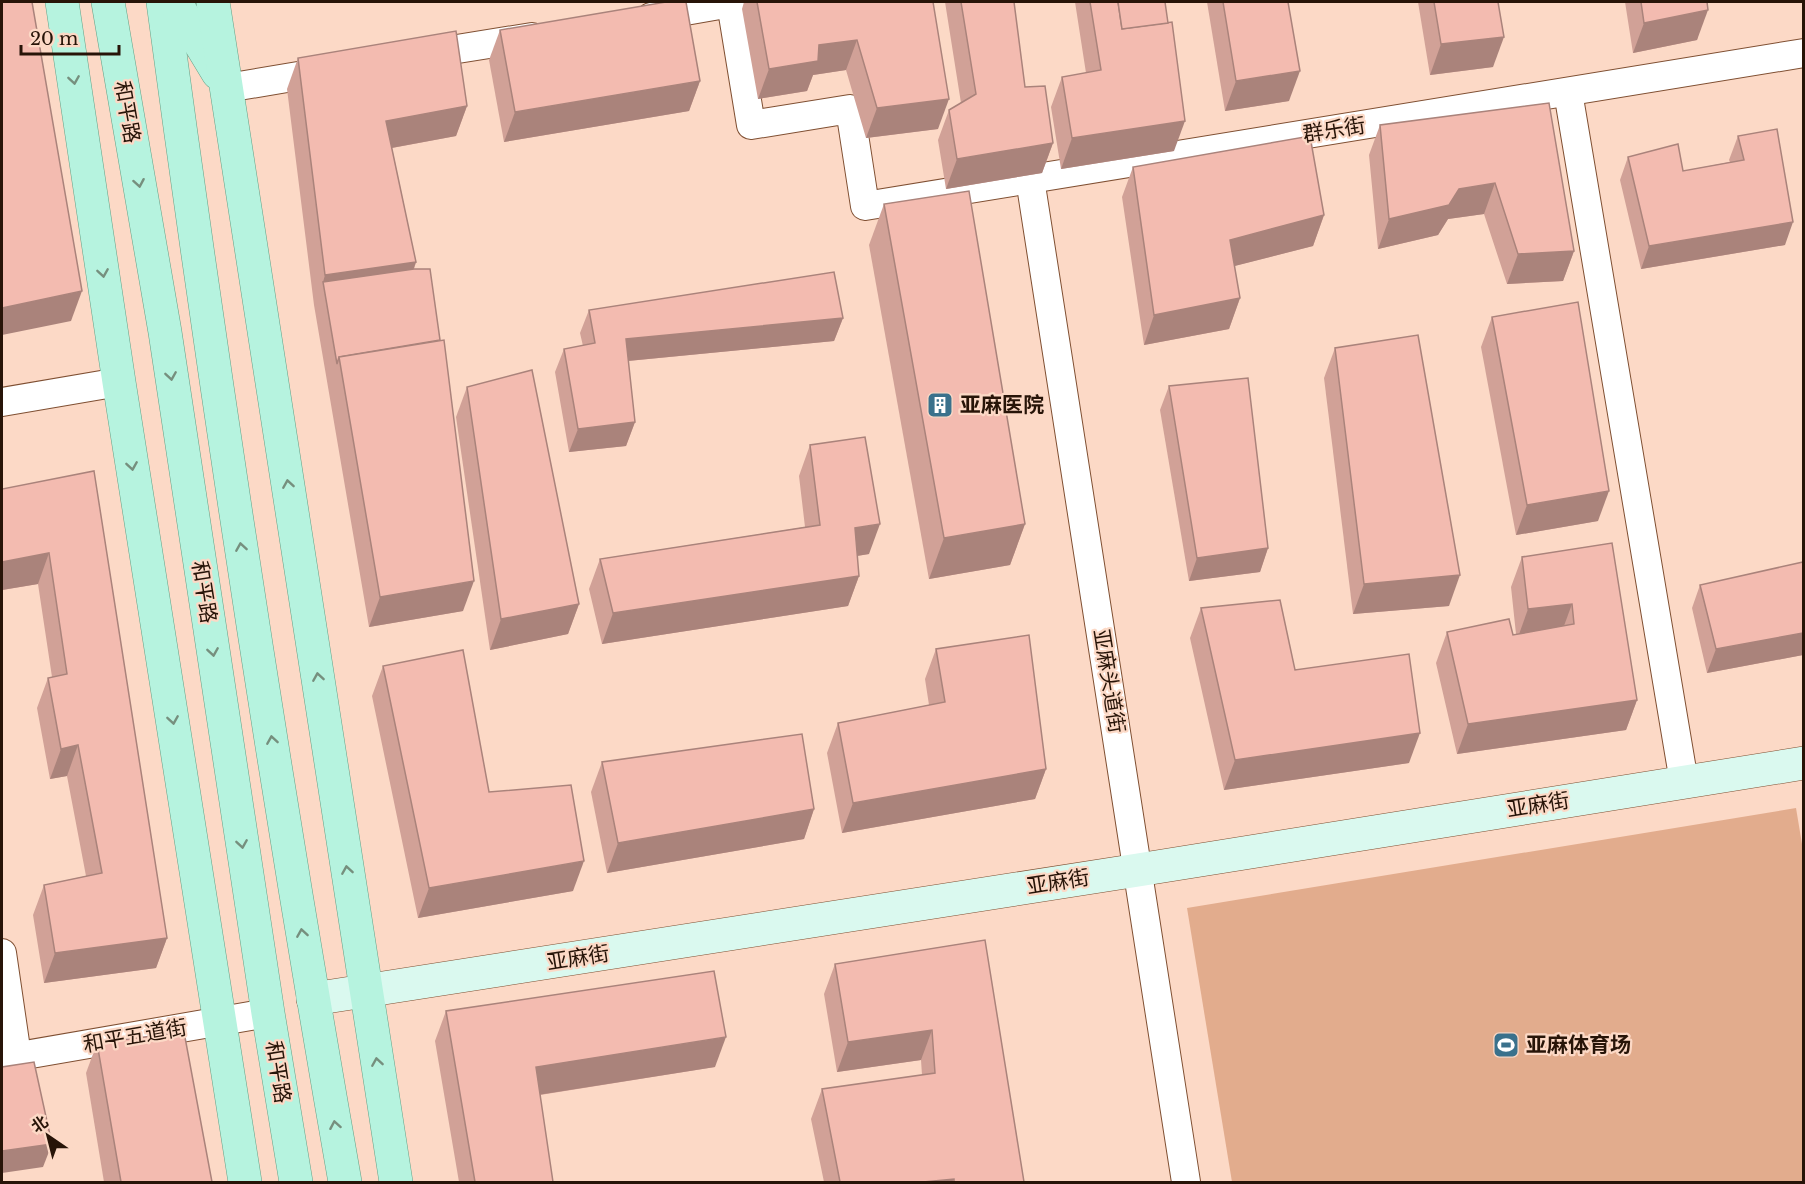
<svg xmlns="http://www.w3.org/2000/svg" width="1805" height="1184" font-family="'Libre Baskerville','Noto Sans SC',serif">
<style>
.green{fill:#e2ac8d}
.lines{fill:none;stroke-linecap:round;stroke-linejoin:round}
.street-casing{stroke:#7f4f32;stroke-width:30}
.secondary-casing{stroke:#7f4f32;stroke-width:34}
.primary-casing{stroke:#64a086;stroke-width:34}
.street{stroke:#fff;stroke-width:28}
.secondary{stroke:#daf9ef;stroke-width:33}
.primary{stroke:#b6f3df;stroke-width:33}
.wall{fill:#d1a197}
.shaded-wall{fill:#aa837b}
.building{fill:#f3bbb0;stroke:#aa837b;stroke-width:1.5}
.oneway{stroke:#768f7e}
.labels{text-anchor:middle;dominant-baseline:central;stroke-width:4.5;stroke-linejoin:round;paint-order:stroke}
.street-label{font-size:21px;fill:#271408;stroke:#fcd9c6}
.poi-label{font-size:21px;font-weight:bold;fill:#271408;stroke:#fcd9c6;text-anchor:start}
</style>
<rect width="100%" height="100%" fill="#fcd9c6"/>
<polygon class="green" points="1796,808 1804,856 1803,1182 1232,1182 1187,908"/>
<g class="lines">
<g class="street-casing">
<g id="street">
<polyline points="651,17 731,3 751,125 850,109 865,206 1804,53"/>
<polyline points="420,55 532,37"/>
<polyline points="227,88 328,71"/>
<polyline points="1568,92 1684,782"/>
<polyline points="1030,179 1186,1182"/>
<polyline points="2,402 119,382"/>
<polyline points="2,953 17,1056"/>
<polyline points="2,1059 268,1013"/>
</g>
</g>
<g class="secondary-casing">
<polyline id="secondary" points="313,999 1138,870 1804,763"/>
</g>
<g class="primary-casing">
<g id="primary">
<polyline points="62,2 119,382 245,1182"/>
<polyline points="108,2 165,332 268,1013 296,1182"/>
<path d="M 163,2 C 216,396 276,790 345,1182"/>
<polyline points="175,2 218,73"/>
<polyline points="213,2 396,1182"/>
</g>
</g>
<use href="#street" class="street"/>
<use href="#secondary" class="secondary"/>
<use href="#primary" class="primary"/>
</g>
<g class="wall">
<polygon points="744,2 933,2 938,129 866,138 846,70 813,75 807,91 758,99 742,9"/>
<polygon points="945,2 1014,2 1025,87 1053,143 1042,173 946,189 938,140 949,110 961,103"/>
<polygon points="1075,2 1165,2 1174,151 1061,169 1051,107 1062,77 1086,73"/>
<polygon points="1207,2 1288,2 1289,101 1225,111"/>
<polygon points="1418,2 1498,2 1493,67 1430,75"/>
<polygon points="1625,2 1707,2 1697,40 1633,53"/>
<polygon points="500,30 700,81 689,111 504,142 489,60"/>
<polygon points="298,58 467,106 456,136 392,148 416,262 414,269 463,611 369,627 314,305 287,89"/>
<polygon points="1549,103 1574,251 1563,281 1507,284 1484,214 1448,219 1438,235 1378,249 1369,155 1380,125"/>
<polygon points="1738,136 1785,245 1641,269 1620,180 1628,157 1683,171 1730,162 1729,160"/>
<polygon points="1133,167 1324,215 1313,246 1234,266 1240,298 1229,329 1144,345 1122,197"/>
<polygon points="884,204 1025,524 1010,565 929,579 869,245"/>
<polygon points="589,310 843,318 834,341 628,361 635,422 626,446 569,452 555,372 564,349 583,346 580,333"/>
<polygon points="1492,317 1598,521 1516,535 1481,347"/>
<polygon points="1335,348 1449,606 1353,614 1324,378"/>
<polygon points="1169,386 1268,548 1260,572 1189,581 1160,410"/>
<polygon points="467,387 579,604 568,634 490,650 456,417"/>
<polygon points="810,445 869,554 857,556 859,576 848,606 602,644 589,589 600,559 805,527 799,476"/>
<polygon points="94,471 167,938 156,968 44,983 33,915 44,885 86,876 67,776 50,779 37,708 48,678 52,677 38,584 2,590"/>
<polygon points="1612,543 1637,700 1626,730 1457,754 1436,663 1447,632 1516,634 1511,587 1522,557"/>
<polygon points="1803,562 1803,655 1707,673 1692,608 1700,585"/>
<polygon points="1201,608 1295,670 1409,763 1224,790 1190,638"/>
<polygon points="936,649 1046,769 1035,799 842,833 827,753 838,723 929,705 925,679"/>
<polygon points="383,666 489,792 573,891 418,918 372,696"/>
<polygon points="602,762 814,809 804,839 607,873 591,792"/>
<polygon points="985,940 1024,1182 824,1182 811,1119 822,1089 922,1075 921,1060 837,1072 824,994 835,964"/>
<polygon points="446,1011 715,1067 540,1095 553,1182 459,1182 435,1041"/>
<polygon points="97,1043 212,1182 104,1182 86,1073"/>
</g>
<g class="shaded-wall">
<polygon points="1708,10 1697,40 1633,53 1644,23"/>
<polygon points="1504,37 1493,67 1430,75 1441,44"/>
<polygon points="857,40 846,70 813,75 807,91 758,99 769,69 819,45"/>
<polygon points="1300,71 1289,101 1225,111 1236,81"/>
<polygon points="700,81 689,111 504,142 515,112"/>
<polygon points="949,99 938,129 866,138 877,108"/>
<polygon points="467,106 456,136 375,151 386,121"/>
<polygon points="1185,121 1174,151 1061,169 1072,138"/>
<polygon points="1053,143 1042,173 946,189 957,159"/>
<polygon points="1495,183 1484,214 1448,219 1438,235 1378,249 1389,219 1459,189"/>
<polygon points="1324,215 1313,246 1219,270 1230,240"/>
<polygon points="1793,222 1785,245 1641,269 1649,246"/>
<polygon points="1574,251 1563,281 1507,284 1518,254"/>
<polygon points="416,262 405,293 323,282 325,275"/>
<polygon points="82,291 71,321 2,335 2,308"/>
<polygon points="1240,298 1229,329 1144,345 1154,315"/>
<polygon points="843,318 834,341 617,362 626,339"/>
<polygon points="635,422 626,446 569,452 578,429"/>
<polygon points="1609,491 1598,521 1516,535 1527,505"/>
<polygon points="880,524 869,554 844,558 855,528"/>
<polygon points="1025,524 1010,565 929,579 944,538"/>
<polygon points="1268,548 1260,572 1189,581 1197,558"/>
<polygon points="49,553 38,584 2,590 2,562"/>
<polygon points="1460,575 1449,606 1353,614 1364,584"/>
<polygon points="859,576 848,606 602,644 613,613"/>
<polygon points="474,581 463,611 369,627 380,597"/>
<polygon points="579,604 568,634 490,650 501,619"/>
<polygon points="1572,604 1561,634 1517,640 1528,609"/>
<polygon points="1803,633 1803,655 1707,673 1716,649"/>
<polygon points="1637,700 1626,730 1457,754 1468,724"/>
<polygon points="1420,733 1409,763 1224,790 1235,760"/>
<polygon points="78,745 67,776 50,779 61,749"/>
<polygon points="1046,769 1035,799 842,833 853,803"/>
<polygon points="814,809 804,839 607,873 618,843"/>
<polygon points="584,861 573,891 418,918 429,888"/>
<polygon points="167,938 156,968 44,983 55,953"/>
<polygon points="932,1030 921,1060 837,1072 848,1042"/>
<polygon points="726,1037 715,1067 525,1097 536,1067"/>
<polygon points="52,1144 43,1167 2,1173 2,1151"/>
<polygon points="954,1179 952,1182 923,1182"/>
</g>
<g class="building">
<polygon points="2,2 32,2 82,291 2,308"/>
<polygon points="666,2 686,2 700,81 515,112 500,30"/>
<polygon points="757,2 933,2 949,99 877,108 857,40 819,45 818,61 769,69"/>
<polygon points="961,2 1014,2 1025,87 1045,86 1053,143 957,159 949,110 976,94"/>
<polygon points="1090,2 1118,2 1122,29 1172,22 1185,121 1072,138 1062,77 1101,70"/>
<polygon points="1118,2 1165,2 1168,23 1122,29"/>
<polygon points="1223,2 1288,2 1300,71 1236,81"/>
<polygon points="1434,2 1498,2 1504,37 1441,44"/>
<polygon points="1641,2 1707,2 1708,10 1644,23"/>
<polygon points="456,31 467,106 386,121 416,262 325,275 298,58"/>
<polygon points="1549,103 1574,251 1518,254 1495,183 1459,189 1449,205 1389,219 1380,125"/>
<polygon points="1777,129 1793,222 1649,246 1628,157 1678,144 1683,171 1744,160 1738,136"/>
<polygon points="1310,136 1324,215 1230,240 1240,298 1154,315 1133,167"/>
<polygon points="969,191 1025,524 944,538 884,204"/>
<polygon points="414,269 430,269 440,340 339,357 337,364 323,282"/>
<polygon points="834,272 843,318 626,339 635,422 578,429 564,349 595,343 589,310"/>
<polygon points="1578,302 1609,491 1527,505 1492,317"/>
<polygon points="1418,335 1460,575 1364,584 1335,348"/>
<polygon points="444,340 474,581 380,597 339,357"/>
<polygon points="532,370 579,604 501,619 467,387"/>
<polygon points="1248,378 1268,548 1197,558 1169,386"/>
<polygon points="865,437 880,524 855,528 859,576 613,613 600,559 820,525 810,445"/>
<polygon points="94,471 167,938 55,953 44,885 102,873 78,745 61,749 48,678 67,674 49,553 2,562 2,489"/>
<polygon points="1612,543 1637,700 1468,724 1447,632 1509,619 1513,635 1574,624 1572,604 1528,609 1522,557"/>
<polygon points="1803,562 1803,633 1716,649 1700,585"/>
<polygon points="1280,600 1295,670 1409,654 1420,733 1235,760 1201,608"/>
<polygon points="1029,635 1046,769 853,803 838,723 945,702 936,649"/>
<polygon points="463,650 489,792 571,785 584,861 429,888 383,666"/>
<polygon points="802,734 814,809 618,843 602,762"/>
<polygon points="985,940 1024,1182 954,1182 954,1179 923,1182 840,1182 822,1089 935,1073 932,1030 848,1042 835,964"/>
<polygon points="714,971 726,1037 536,1067 553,1182 475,1182 446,1011"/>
<polygon points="184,1032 212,1182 121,1182 97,1043"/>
<polygon points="34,1062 52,1144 2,1151 2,1067"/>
</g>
<defs><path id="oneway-chevron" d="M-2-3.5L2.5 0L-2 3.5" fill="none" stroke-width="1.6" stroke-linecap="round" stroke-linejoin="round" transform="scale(1.5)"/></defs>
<g class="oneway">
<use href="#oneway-chevron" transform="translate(74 80) rotate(81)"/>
<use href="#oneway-chevron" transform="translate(139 183) rotate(80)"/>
<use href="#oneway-chevron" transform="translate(103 273) rotate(81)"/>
<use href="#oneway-chevron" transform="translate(171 376) rotate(81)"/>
<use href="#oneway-chevron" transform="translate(132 466) rotate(81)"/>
<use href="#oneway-chevron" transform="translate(288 484) rotate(-99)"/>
<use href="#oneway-chevron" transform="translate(241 547) rotate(-99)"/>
<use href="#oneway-chevron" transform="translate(213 652) rotate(81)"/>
<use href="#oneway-chevron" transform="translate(318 677) rotate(-99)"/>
<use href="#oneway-chevron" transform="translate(173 720) rotate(81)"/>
<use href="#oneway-chevron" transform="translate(272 740) rotate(-99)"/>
<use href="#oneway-chevron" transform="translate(242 844) rotate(81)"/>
<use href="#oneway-chevron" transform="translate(347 870) rotate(-99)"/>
<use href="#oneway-chevron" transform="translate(302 933) rotate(-99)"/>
<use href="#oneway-chevron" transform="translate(377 1062) rotate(-99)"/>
<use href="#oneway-chevron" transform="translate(335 1125) rotate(-100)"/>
</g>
<defs>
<g id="building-square" transform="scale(1.35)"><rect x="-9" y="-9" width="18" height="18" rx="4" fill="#3a718c" stroke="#fcd9c6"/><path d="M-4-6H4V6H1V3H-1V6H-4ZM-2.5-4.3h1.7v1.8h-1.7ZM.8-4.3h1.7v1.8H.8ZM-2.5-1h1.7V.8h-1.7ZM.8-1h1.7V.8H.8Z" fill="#fff"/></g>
<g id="stadium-square" transform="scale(1.35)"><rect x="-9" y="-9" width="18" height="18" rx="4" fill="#3a718c" stroke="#fcd9c6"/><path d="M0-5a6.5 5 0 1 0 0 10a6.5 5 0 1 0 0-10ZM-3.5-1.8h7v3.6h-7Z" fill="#fff"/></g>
</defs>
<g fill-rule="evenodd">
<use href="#building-square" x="940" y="405"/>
<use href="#stadium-square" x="1506" y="1045"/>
</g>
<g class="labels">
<g class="street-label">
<text transform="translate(127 112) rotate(80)">和平路</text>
<text transform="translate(1334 130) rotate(-9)">群乐街</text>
<text transform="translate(204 592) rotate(81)">和平路</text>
<text transform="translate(1109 681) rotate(81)">亚麻头道街</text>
<text transform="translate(1538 805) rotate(-9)">亚麻街</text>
<text transform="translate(1058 882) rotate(-9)">亚麻街</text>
<text transform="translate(578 958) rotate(-9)">亚麻街</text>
<text transform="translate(135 1036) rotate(-10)">和平五道街</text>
<text transform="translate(278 1072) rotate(81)">和平路</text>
</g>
<g class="poi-label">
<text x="960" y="405">亚麻医院</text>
<text x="1526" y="1045">亚麻体育场</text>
</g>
</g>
<rect width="1805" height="1184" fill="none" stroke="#271408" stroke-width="6"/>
<g transform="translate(48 1136) rotate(325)" stroke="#fcd9c6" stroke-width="4.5" paint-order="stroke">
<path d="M0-4.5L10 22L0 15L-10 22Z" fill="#271408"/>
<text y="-9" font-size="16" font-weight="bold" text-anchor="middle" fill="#271408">北</text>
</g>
<path d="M21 45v9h98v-9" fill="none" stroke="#271408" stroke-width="3"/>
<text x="30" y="45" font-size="18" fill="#271408" stroke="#fcd9c6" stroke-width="4.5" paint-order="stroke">20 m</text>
</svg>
